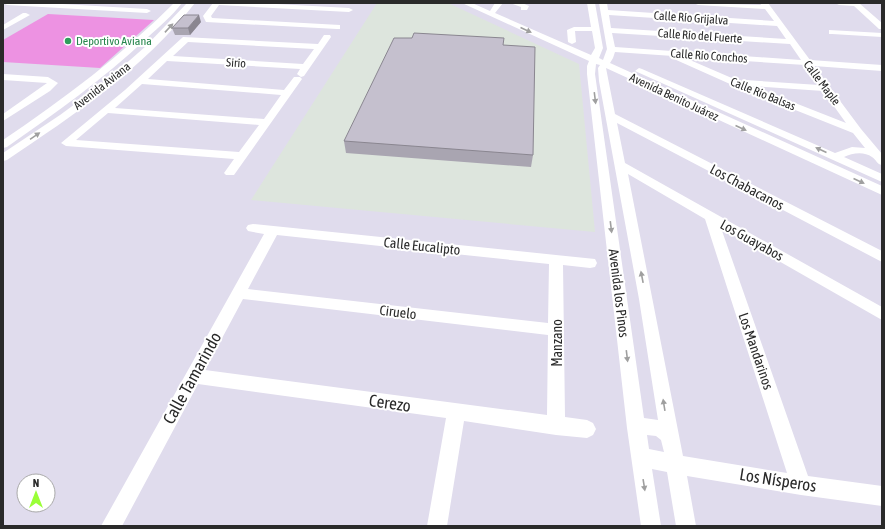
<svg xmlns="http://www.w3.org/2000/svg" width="885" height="529" font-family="'Asap Condensed',sans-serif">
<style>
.industrial{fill:#dde5dd}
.pitch{fill:#ed92e2}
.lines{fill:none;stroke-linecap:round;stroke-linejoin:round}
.minor{fill:#fff;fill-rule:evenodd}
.wall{fill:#a9a5b1}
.shaded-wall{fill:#8a8690}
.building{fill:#c5c0ce;stroke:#8a8690}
.oneway{fill:#9f9f9f}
.leisure-dot{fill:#2e9e5b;stroke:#fff;stroke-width:1.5}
.labels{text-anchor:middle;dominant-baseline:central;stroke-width:4;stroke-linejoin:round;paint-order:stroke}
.far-street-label{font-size:12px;fill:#2a2a2a;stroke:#fff}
.far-leisure-label{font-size:12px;fill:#27864d;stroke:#fff;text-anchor:start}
.street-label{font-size:14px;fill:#2a2a2a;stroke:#fff}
.near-street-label{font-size:17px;fill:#2a2a2a;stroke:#fff}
</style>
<rect width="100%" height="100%" fill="#e0dced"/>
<polygon class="industrial" points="377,3 448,3 579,64 595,232 251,200"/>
<polygon class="pitch" points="48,14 154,20 100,68 3,62 3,40"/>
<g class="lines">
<g class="minor">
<polygon points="3,3 45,3 147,9 151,11 147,13 7,5"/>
<path d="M 174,3 L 182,3 C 172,16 159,27 147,38 C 104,79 55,113 7,147 L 3,148 L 3,140 C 64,99 122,55 174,3 Z"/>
<path d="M 187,3 L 195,3 C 144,68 74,115 7,160 L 3,161 L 3,153 L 60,115 L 105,82 L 146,46 Z"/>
<polygon points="213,3 258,3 349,8 353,10 349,12 219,5 211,16 212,18 340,25 340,29 337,29 206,22 203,16"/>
<path d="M 462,3 L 472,3 L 490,11 L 495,3 L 503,3 L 495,13 L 591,55 L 595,48 L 592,31 L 575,31 L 576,42 L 572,44 L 568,42 L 567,30 L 574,27 L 591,27 L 587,3 L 595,3 L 603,48 L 599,58 L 603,60 L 607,49 L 599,3 L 607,3 L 608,10 L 774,21 L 765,9 L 698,5 L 694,3 L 761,5 L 760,3 L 768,3 L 810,60 L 882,65 L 882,71 L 814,66 L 861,129 L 882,154 L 882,165 C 876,164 877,160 872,157 C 864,151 852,153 844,157 L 882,174 L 882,182 L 635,71 L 639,68 L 642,69 L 835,153 L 852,147 L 865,148 L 853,133 L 730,84 L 674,59 L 673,56 L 615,52 L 613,58 L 610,63 L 882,186 L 882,195 L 606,68 L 615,114 L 882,251 L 882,262 L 617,123 L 625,163 L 882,307 L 882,320 L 721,228 L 808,476 L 882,486 L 882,506 L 801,495 L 687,476 L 696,526 L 676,526 L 667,472 L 652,469 L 661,526 L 641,526 L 627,428 L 587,74 L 587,66 L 589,61 ZM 609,15 L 777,26 L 786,39 L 611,28 ZM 612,33 L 790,44 L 801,60 L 615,47 ZM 683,57 L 805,65 L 819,85 L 745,80 L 741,82 ZM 596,64 L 600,65 L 598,68 L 599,81 L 639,299 L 658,420 L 644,418 L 595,74 ZM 752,86 L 823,91 L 846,123 ZM 628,174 L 705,219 L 787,473 L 683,456 ZM 647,435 L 656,436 L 661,440 L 664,452 L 649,449 Z"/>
<polygon points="510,3 522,3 529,6 527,10 521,10 521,7"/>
<polygon points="835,3 859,3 882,23 882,29 879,29 854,6 839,5"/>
<polygon points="23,13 26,13 30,15 3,30 3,25"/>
<polygon points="829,30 882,33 882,37 832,34 829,34"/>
<path d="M 324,35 L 330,35 L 331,37 L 304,76 L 301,77 L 297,74 L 300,69 L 167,61 L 148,79 L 284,90 L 294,77 L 300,77 L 302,79 L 234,175 L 226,175 L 224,173 L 234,159 L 66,146 L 61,143 L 125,90 L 183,37 L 318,44 ZM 188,42 L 314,49 L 303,64 L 173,56 ZM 142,84 L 281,95 L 264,119 L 115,108 ZM 108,113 L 259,125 L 239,152 L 76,140 Z"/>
<polygon points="3,74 48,77 58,83 50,91 3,121 3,114 47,83 3,80"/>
<path d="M 253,224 L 595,259 L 597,263 L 595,267 L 590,268 L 563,265 L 565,417 L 587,420 L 593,423 L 596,429 L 593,435 L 587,438 L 556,435 L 464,421 L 447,526 L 427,526 L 446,418 L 198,384 L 122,526 L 101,526 L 264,234 L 248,231 L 246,228 L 248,225 ZM 277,235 L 549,264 L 548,323 L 248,289 ZM 243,299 L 548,335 L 547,415 L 205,370 Z"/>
</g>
</g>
<g class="wall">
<polygon points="201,22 190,35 175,35 172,28"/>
<polygon points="412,38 503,45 533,155 531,167 346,153 344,141"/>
</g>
<polygon class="shaded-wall" points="199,15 201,22 190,35 188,28"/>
<g class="building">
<polygon points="184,15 199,15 188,28 172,28"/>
<polygon points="414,33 504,38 503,45 535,47 533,155 344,141 394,38 412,38"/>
</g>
<defs><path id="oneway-solid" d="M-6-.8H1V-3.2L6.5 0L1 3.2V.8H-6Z"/></defs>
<g class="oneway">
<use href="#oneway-solid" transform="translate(169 28) rotate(-47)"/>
<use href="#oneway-solid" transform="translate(526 30) rotate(24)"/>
<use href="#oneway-solid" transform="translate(595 98) rotate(83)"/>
<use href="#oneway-solid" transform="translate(741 128) rotate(24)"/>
<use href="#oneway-solid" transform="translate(35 136) rotate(-34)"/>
<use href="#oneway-solid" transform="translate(821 150) rotate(-156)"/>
<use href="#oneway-solid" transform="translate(859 181) rotate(24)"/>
<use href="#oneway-solid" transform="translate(611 227) rotate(83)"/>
<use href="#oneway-solid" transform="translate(642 277) rotate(-101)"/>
<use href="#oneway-solid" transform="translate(627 356) rotate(83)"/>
<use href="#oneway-solid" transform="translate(664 405) rotate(-99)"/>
<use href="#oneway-solid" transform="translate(644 485) rotate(81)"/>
</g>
<circle class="leisure-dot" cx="68" cy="41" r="4"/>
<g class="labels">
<g class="far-street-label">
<text transform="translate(691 18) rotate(4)">Calle Río Grijalva</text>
<text transform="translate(700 36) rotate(4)">Calle Río del Fuerte</text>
<text transform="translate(709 56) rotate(4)">Calle Río Conchos</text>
<text transform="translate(236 63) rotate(4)">Sirio</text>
<text transform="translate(822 83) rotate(53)">Calle Maple</text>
<text transform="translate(102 86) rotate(-38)">Avenida Aviana</text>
<text transform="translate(763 94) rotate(22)">Calle Río Balsas</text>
<text transform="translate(674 97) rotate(25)">Avenida Benito Juárez</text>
</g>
<g class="far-leisure-label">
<text x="76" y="41">Deportivo Aviana</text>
</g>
<g class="street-label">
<text transform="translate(747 187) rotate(28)">Los Chabacanos</text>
<text transform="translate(752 240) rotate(29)">Los Guayabos</text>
<text transform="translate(422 246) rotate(6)">Calle Eucalipto</text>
<text transform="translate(619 293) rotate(83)">Avenida los Pinos</text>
<text transform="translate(398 312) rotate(7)">Ciruelo</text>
<text transform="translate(557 343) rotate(-90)">Manzano</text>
<text transform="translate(756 351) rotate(71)">Los Mandarinos</text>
</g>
<g class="near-street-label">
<text transform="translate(192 378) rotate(-61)">Calle Tamarindo</text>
<text transform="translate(390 403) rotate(8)">Cerezo</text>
<text transform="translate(778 480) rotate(9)">Los Nísperos</text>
</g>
</g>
<rect width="885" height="529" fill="none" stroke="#2a2a2a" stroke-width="8"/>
<g transform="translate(36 493)"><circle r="19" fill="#ffffff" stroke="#aaaaaa"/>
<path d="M0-3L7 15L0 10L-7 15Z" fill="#9aff37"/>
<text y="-6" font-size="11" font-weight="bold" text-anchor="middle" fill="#2a2a2a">N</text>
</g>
</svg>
